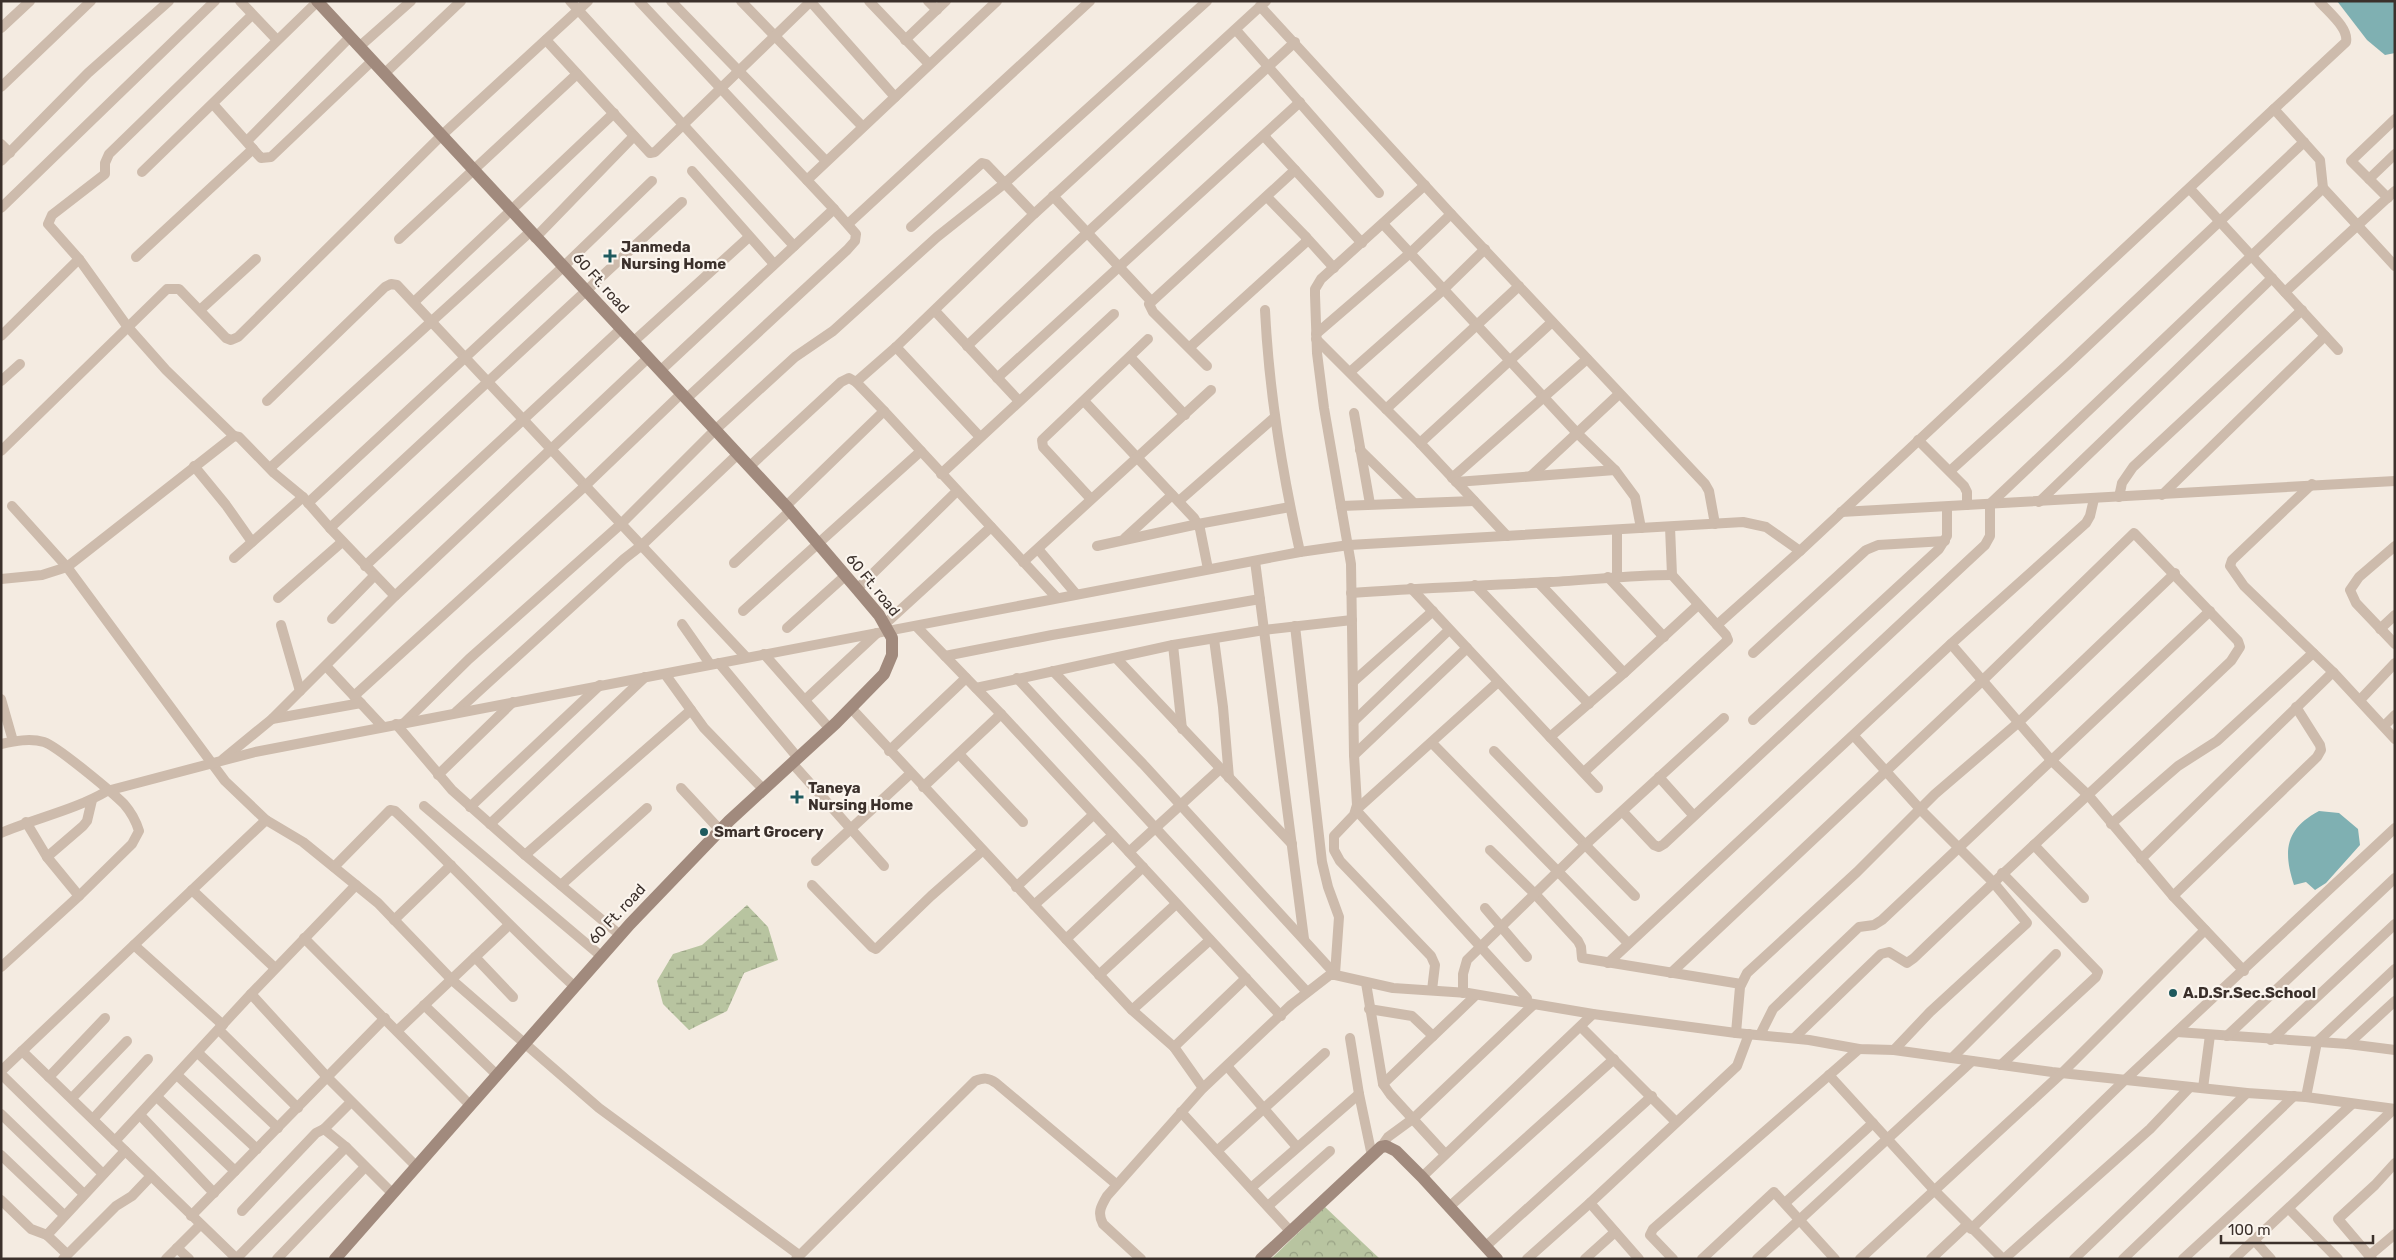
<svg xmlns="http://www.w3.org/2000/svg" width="2396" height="1260" font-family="Rubik,sans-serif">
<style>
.wetland{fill:url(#wetland-marsh)}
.park{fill:url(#park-crowns)}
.water{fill:#7fb0b2}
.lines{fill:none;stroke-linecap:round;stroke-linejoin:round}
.street{stroke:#cdbbac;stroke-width:10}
.secondary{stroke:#a18a7d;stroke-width:12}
.poi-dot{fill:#1f5a5e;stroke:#fbf5ee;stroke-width:2}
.labels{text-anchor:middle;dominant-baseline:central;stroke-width:4.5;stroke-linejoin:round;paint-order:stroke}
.poi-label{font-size:15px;font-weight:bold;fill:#3b302b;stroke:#fbf5ee;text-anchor:start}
.street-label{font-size:15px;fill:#3b302b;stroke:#fbf5ee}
</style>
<defs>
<pattern id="wetland-marsh" width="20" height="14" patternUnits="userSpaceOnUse" patternTransform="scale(1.25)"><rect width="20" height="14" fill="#b8c4a0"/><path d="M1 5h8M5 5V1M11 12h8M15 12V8" fill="none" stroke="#97a083"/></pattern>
<pattern id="park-crowns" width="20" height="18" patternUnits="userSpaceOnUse" patternTransform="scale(1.25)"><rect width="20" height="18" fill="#b8c4a0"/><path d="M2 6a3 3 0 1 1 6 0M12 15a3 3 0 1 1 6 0" fill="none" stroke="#97a083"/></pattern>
</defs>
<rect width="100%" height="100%" fill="#f4ebe1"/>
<polygon class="wetland" points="747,905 768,927 778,960 744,973 727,1011 689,1030 663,1004 657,981 673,954 702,945"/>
<polygon class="park" points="1325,1207 1380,1259 1271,1259"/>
<g class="water">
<polygon points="2337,1 2395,1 2395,53 2385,55 2367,40"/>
<path d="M 2319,811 L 2339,813 L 2358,829 L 2360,845 L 2326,883 L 2315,890 L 2306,882 L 2294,885 C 2283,851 2285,829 2319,811 Z"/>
</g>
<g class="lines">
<g class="street">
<polyline points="240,1 277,40"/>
<polyline points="570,1 794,246"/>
<polyline points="639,1 834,209 856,234 855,241 847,250 686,399"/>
<polyline points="671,1 826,161"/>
<polyline points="741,1 862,126"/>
<polyline points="810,1 895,97"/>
<polyline points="869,1 929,64"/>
<polyline points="928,1 937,10"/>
<polyline points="1260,6 1451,214 1705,484 1709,491 1715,524"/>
<polyline points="1,28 30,1"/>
<polyline points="1236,30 1379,193"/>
<polyline points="546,40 650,153 655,152 810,2"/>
<polyline points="905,40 946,1"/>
<polyline points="359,47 411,1"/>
<polyline points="384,74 461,1"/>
<polyline points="1,87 91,1"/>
<polyline points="213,104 261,158 271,157 372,61"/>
<path d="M 2274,109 L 2346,42 C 2349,28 2328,12 2319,1"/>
<polyline points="1264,136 1362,243"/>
<polyline points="247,141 350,37"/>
<polyline points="1,144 10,153"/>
<polyline points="1,161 88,73 169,1"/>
<polyline points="692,171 774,264"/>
<polyline points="142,172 317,2"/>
<polyline points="2369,179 2395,154"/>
<polyline points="807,180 997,1"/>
<polyline points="1425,185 1321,279 1315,289 1315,295 1317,353 1324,408 1351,564 1354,755 1357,805 1354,815 1334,836 1334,850 1340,861 1431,956 1435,965 1432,990"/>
<polyline points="2190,189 2338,350"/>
<polyline points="1053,196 1151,301"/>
<polyline points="2388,198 2351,161 2395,119"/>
<polyline points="1,208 215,1"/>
<polyline points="848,224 1090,1"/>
<polyline points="1384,225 1577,433 1615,470 1635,497 1641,528"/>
<polyline points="911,227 982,163 986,164 1034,214"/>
<polyline points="1306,237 1334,268"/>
<polyline points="535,238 634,136"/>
<polyline points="399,239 577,74"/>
<polyline points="136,257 253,149"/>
<polyline points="2285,292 2395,191"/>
<polyline points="414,302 614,113"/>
<polyline points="200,310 256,259"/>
<path d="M 1265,310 C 1269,392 1282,472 1300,552"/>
<polyline points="935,311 1019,401"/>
<polyline points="1316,334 1409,254 1451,214"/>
<polyline points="1,336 79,259"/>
<polyline points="1316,339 1420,443 1507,536"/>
<polyline points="633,342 749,237"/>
<polyline points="967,346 1087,233 1295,42"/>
<polyline points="896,347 980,437"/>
<polyline points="1190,347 1306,242 1306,237 1267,197"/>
<polyline points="1130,357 1185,415"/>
<polyline points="1207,366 1153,312 1149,304 1295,170"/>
<polyline points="660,371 834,209"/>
<polyline points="1350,372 1443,290 1485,249"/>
<polyline points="997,378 1300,102"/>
<polyline points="1,381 20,364"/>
<polyline points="856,382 896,347 1034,214 1266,1"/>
<polyline points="267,401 385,287 391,284 397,285 746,657"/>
<polyline points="1084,401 1194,518 1200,529 1208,569"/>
<polyline points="1386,409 1519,286"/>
<polyline points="1354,413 1370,504"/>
<polyline points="234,436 166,370 127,326 79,259 48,224 52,215 105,174 105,163 109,154 252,15"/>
<polyline points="1918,440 1964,486 1967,492 1967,505"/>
<polyline points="1420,443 1552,322"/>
<polyline points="1360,450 1413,502"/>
<polyline points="1,451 167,289 179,289 226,338 231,340 238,337 441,136 588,1"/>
<polyline points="194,466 226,505 252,542"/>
<polyline points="749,467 841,382 849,378 856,382 884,411 1056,597"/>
<polyline points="270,468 530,232"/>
<polyline points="1950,471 2066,366 2304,142"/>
<polyline points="941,474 1114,314"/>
<polyline points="1531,476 1619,394"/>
<polyline points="1452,478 1587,359"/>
<polyline points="1456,482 1615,470"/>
<polyline points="2312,484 2232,560 2230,566 2244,586 2333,672 2395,739"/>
<polyline points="2162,495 2325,336"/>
<polyline points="2119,497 2122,483 2133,467 2302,310"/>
<polyline points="1091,499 1043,447 1042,440 1148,339"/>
<polyline points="1179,501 1275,417"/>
<polyline points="2039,502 2272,278"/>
<polyline points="308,503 564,266 652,181"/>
<polyline points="12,506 67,567 225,781 266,820 303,842 378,903 452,980 599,1108 799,1255"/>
<polyline points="786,506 884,411"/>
<polyline points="1341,506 1474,501"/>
<polyline points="1841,512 2395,481"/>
<polyline points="330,528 682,202"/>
<polyline points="1125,538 1172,495"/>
<polyline points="1097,546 1198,524 1290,507"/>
<polyline points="2395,546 2359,577 2350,590 2356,603 2395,644"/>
<polyline points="1038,549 1076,594"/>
<polyline points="234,558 303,497"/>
<polyline points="1255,561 1304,939"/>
<polyline points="1023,562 1211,390"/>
<polyline points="734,563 790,511"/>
<polyline points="365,566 621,329"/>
<polyline points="1617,576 1617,530"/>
<polyline points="1608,577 1664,637"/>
<polyline points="1,579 42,575 67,567 234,436 239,437 274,473 303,497 330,528 395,596"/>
<polyline points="1539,583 1624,673"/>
<polyline points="1475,585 1589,704"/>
<polyline points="1411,588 1550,737 1624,673 1698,605"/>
<polyline points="857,589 957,491"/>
<path d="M 1351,593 C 1418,588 1484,586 1550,582 C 1591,580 1631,575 1672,575"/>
<polyline points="278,598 342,542"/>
<polyline points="743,611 921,451"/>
<polyline points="332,619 374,576"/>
<polyline points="682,624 710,664"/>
<polyline points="885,624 991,527"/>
<polyline points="281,625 300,691"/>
<polyline points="1717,625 1800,551 2274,109 2320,160 2323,188 2395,266"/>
<polyline points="916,626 1001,714 1281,1016"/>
<polyline points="1295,626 1322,862 1328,887 1339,917 1335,974"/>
<polyline points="787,628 845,576"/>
<polyline points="2380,629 2395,615"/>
<polyline points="1214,639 1223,707 1229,778"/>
<polyline points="1951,644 2051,760 2089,796 2173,896 2244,971"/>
<polyline points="1173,645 1182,729"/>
<polyline points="1753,653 1866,550 1878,545 1945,541"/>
<polyline points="764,654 830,729"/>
<polyline points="945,656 1052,635 1260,599"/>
<polyline points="1117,659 1292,844"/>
<polyline points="719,663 798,758"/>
<polyline points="326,666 383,727"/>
<polyline points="1053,671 1143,764 1335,974"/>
<polyline points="665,674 704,728 763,789"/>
<polyline points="1017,678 1307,992"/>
<polyline points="1354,681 1433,611"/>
<polyline points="1498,682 1356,810 1527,998"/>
<polyline points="976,688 1173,645 1264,630 1352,620"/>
<polyline points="354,696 584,487 681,394"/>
<polyline points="1,699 13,741"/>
<polyline points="805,700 877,633"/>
<polyline points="2360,700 2395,663"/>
<polyline points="851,708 1132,1010 1174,1047 1203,1088"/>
<polyline points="456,712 624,559 642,545 738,454"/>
<polyline points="272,719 361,703"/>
<polyline points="1753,720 1939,549 1947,536 1947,507"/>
<polyline points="1354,721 1449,630"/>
<polyline points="405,722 469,659 621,524 715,430 795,357 833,331 937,237 1005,183 1207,1"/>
<polyline points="396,724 452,790 525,855 620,935"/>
<polyline points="2384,726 2395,715"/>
<polyline points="1854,736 1920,809 1993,882 2027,923 1930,1012 1894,1050"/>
<polyline points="1550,737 1598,788"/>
<polyline points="1432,743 1628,943"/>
<path d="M 1,744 C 15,741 30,738 44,742 C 57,746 113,793 124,804 C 131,812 136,821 139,831 L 132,844 L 79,896 L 1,967"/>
<polyline points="889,751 966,678"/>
<polyline points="1494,751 1635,896"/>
<polyline points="959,754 1023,822"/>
<polyline points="1354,755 1467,648"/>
<polyline points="223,759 272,719 395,596 648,358"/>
<polyline points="792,763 884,866"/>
<polyline points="1584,772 1728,640 1726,635 1672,575 1670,527"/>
<polyline points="438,775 513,702"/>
<polyline points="1659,777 1693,815"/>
<polyline points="923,787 1001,714"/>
<polyline points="681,788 720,830"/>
<polyline points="424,806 601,956"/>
<polyline points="470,807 600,685"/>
<polyline points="1623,812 1654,845 1659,847 1664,844 1985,545 1990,536 1990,504 2323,188"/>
<polyline points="26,822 47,857 79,896"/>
<polyline points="490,824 645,677"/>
<polyline points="2111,824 2178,766 2217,741 2313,653"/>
<path d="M 1,833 C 36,818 75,810 107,791 L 255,752 L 1300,552 L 1349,545 L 1743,522 L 1766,527 L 1800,551"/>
<polyline points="2034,845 2084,898"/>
<polyline points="1490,850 1535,894 1578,941 1581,947 1582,958 1741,984"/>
<polyline points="1129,852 1220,769"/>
<polyline points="525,855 691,710"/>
<polyline points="47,857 83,826 87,821 92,800"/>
<polyline points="2141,859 2333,672"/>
<polyline points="816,861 910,774"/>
<path d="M 334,867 L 390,810 L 395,811 C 456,868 512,930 574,986"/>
<polyline points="561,885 647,808"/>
<polyline points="812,885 872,947 876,949 931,896 982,851"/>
<polyline points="1016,887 1093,815"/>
<polyline points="192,890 275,968"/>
<polyline points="2173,896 2317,757 2321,750 2320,745 2296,707"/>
<polyline points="1034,905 1113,835"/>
<polyline points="1485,908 1527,957"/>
<polyline points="394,920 451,865"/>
<polyline points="304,938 469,1104"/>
<polyline points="1066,939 1143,867"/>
<polyline points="134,945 223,1025"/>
<polyline points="475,957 513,997"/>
<polyline points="1608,963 1951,644 2086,523 2090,516 2094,499"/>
<path d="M 1671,973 L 1982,681 L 2134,533 L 2238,641 L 2240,647 L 2231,661 C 2126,761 2018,858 1914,958 L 1907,963 L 1889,952 L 1881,954 L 1794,1038"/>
<polyline points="1099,975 1176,904"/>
<polyline points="1366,983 1383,1084 1390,1094 1445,1154"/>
<polyline points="1463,993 1463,974 1467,960 1585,845 1724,718"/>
<polyline points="251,994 356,885"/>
<polyline points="424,1005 496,1074"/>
<polyline points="1369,1009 1412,1016 1433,1036"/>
<polyline points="1132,1010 1210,940"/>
<polyline points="1581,1027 1676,1122"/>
<polyline points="219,1030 298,1108"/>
<polyline points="398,1030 509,925"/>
<polyline points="2177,1032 2348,1044 2395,1050"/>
<polyline points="1736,1033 1740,987 1747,973 1857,872 1935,794 2019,722 2175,573"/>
<polyline points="1760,1035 1773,1009 1859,927 1874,925 1882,920 2210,611"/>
<polyline points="2227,1036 2395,878"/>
<polyline points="1350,1038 1359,1094 1372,1156"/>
<polyline points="2271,1040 2395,924"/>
<polyline points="2348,1044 2395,1001"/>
<polyline points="1174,1047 1246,978"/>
<polyline points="22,1051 237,1259"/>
<polyline points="198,1053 278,1128"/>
<polyline points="1952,1058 2056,954"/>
<polyline points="2001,1065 2096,977 2098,972 2002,873"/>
<polyline points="1227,1066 1297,1147"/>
<polyline points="1,1071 266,820"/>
<polyline points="1,1074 103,1174"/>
<polyline points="177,1075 257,1149"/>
<polyline points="1829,1075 1934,1190 2003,1259"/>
<polyline points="49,1077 105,1018"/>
<polyline points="1383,1084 1476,995"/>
<polyline points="2203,1088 2210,1035"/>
<polyline points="157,1097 235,1171"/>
<polyline points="2306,1097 2317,1042 2395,969"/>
<polyline points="72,1098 127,1041"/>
<polyline points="1181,1112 1291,1232"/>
<polyline points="1,1114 84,1194"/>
<polyline points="140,1115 214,1193"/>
<polyline points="93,1119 148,1059"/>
<polyline points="324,1129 351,1102"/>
<polyline points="115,1141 251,994 328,1078 415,1165"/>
<polyline points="1381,1147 1388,1137 1414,1118 1533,1005"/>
<polyline points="1217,1151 1325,1053"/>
<polyline points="1,1155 64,1215"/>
<polyline points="1422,1177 1593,1014"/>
<polyline points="1251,1188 1359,1094"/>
<polyline points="1,1200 31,1229 47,1235"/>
<polyline points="1590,1203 1639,1259"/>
<polyline points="1785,1203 1873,1123"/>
<polyline points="1268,1206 1330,1151"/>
<polyline points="1449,1207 1614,1059"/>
<polyline points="2289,1209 2338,1259"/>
<polyline points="242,1211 316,1133 324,1129 346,1147 392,1193"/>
<polyline points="191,1216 385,1018"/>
<polyline points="1971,1229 2126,1079 2395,828"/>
<polyline points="2254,1240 2271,1259"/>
<polyline points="1486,1246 1652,1096"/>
<polyline points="177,1248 189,1259"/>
<polyline points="67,1254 47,1235 125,1151"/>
<polyline points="2369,1256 2395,1234"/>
<polyline points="237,1258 346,1147"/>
<polyline points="63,1259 116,1206 132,1196 151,1176"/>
<polyline points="166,1259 200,1225"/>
<polyline points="277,1259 365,1167"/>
<path d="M 796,1259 L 975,1081 C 983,1078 988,1077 996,1083 L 1116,1184"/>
<path d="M 1141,1259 L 1103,1224 C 1097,1213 1101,1206 1107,1196 L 1203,1088 L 1291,1005 L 1331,974 L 1393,988 L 1468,993 L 1593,1014 L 1736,1033 L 1809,1040 L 1859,1049 L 1894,1050 L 2052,1072 L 2247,1093 L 2306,1097 L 2395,1109"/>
<polyline points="1527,1259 1590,1203 1737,1066 1749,1034"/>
<polyline points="1585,1259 1615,1232"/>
<polyline points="1673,1259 1650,1235 1653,1229 1859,1049"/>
<polyline points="1702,1259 1774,1192 1835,1259"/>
<polyline points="1757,1259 1972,1061"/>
<polyline points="1860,1259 2062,1073 2205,930"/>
<polyline points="1931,1259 1967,1225"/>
<polyline points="2004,1259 2150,1129 2190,1087"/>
<polyline points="2074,1259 2247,1093"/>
<polyline points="2123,1259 2294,1096"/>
<polyline points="2183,1259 2352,1104"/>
<polyline points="2234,1259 2394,1109"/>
<polyline points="2372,1259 2338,1219 2375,1185 2395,1163"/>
</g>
<g class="secondary">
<polyline points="317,1 786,506 857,589 879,615 892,638 892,655 884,674 836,723 729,821 630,924 335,1259"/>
<polyline points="1261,1259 1381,1147 1386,1146 1396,1151 1422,1177 1497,1259"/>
</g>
</g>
<g class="poi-dot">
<path d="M607.5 248.5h5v5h5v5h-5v5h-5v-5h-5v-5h5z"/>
<path d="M794.5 789.5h5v5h5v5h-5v5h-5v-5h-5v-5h5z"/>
<circle cx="704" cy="832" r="5"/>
<circle cx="2173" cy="993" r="5"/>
</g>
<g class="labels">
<g class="poi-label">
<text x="621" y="247">Janmeda<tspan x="621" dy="17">Nursing Home</tspan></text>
<text x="808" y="788">Taneya<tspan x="808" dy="17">Nursing Home</tspan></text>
<text x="714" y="832">Smart Grocery</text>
<text x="2183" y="993">A.D.Sr.Sec.School</text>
</g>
<g class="street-label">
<text transform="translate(601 283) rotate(48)">60 Ft. road</text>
<text transform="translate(873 585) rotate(51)">60 Ft. road</text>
<text transform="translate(617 914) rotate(-47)">60 Ft. road</text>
</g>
</g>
<rect width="2396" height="1260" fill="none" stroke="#3b302b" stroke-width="5"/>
<path d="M2221 1235v8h152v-8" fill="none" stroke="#3b302b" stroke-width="2.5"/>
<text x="2228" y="1235" font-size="15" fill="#3b302b" stroke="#fbf5ee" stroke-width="4" paint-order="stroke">100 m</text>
</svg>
